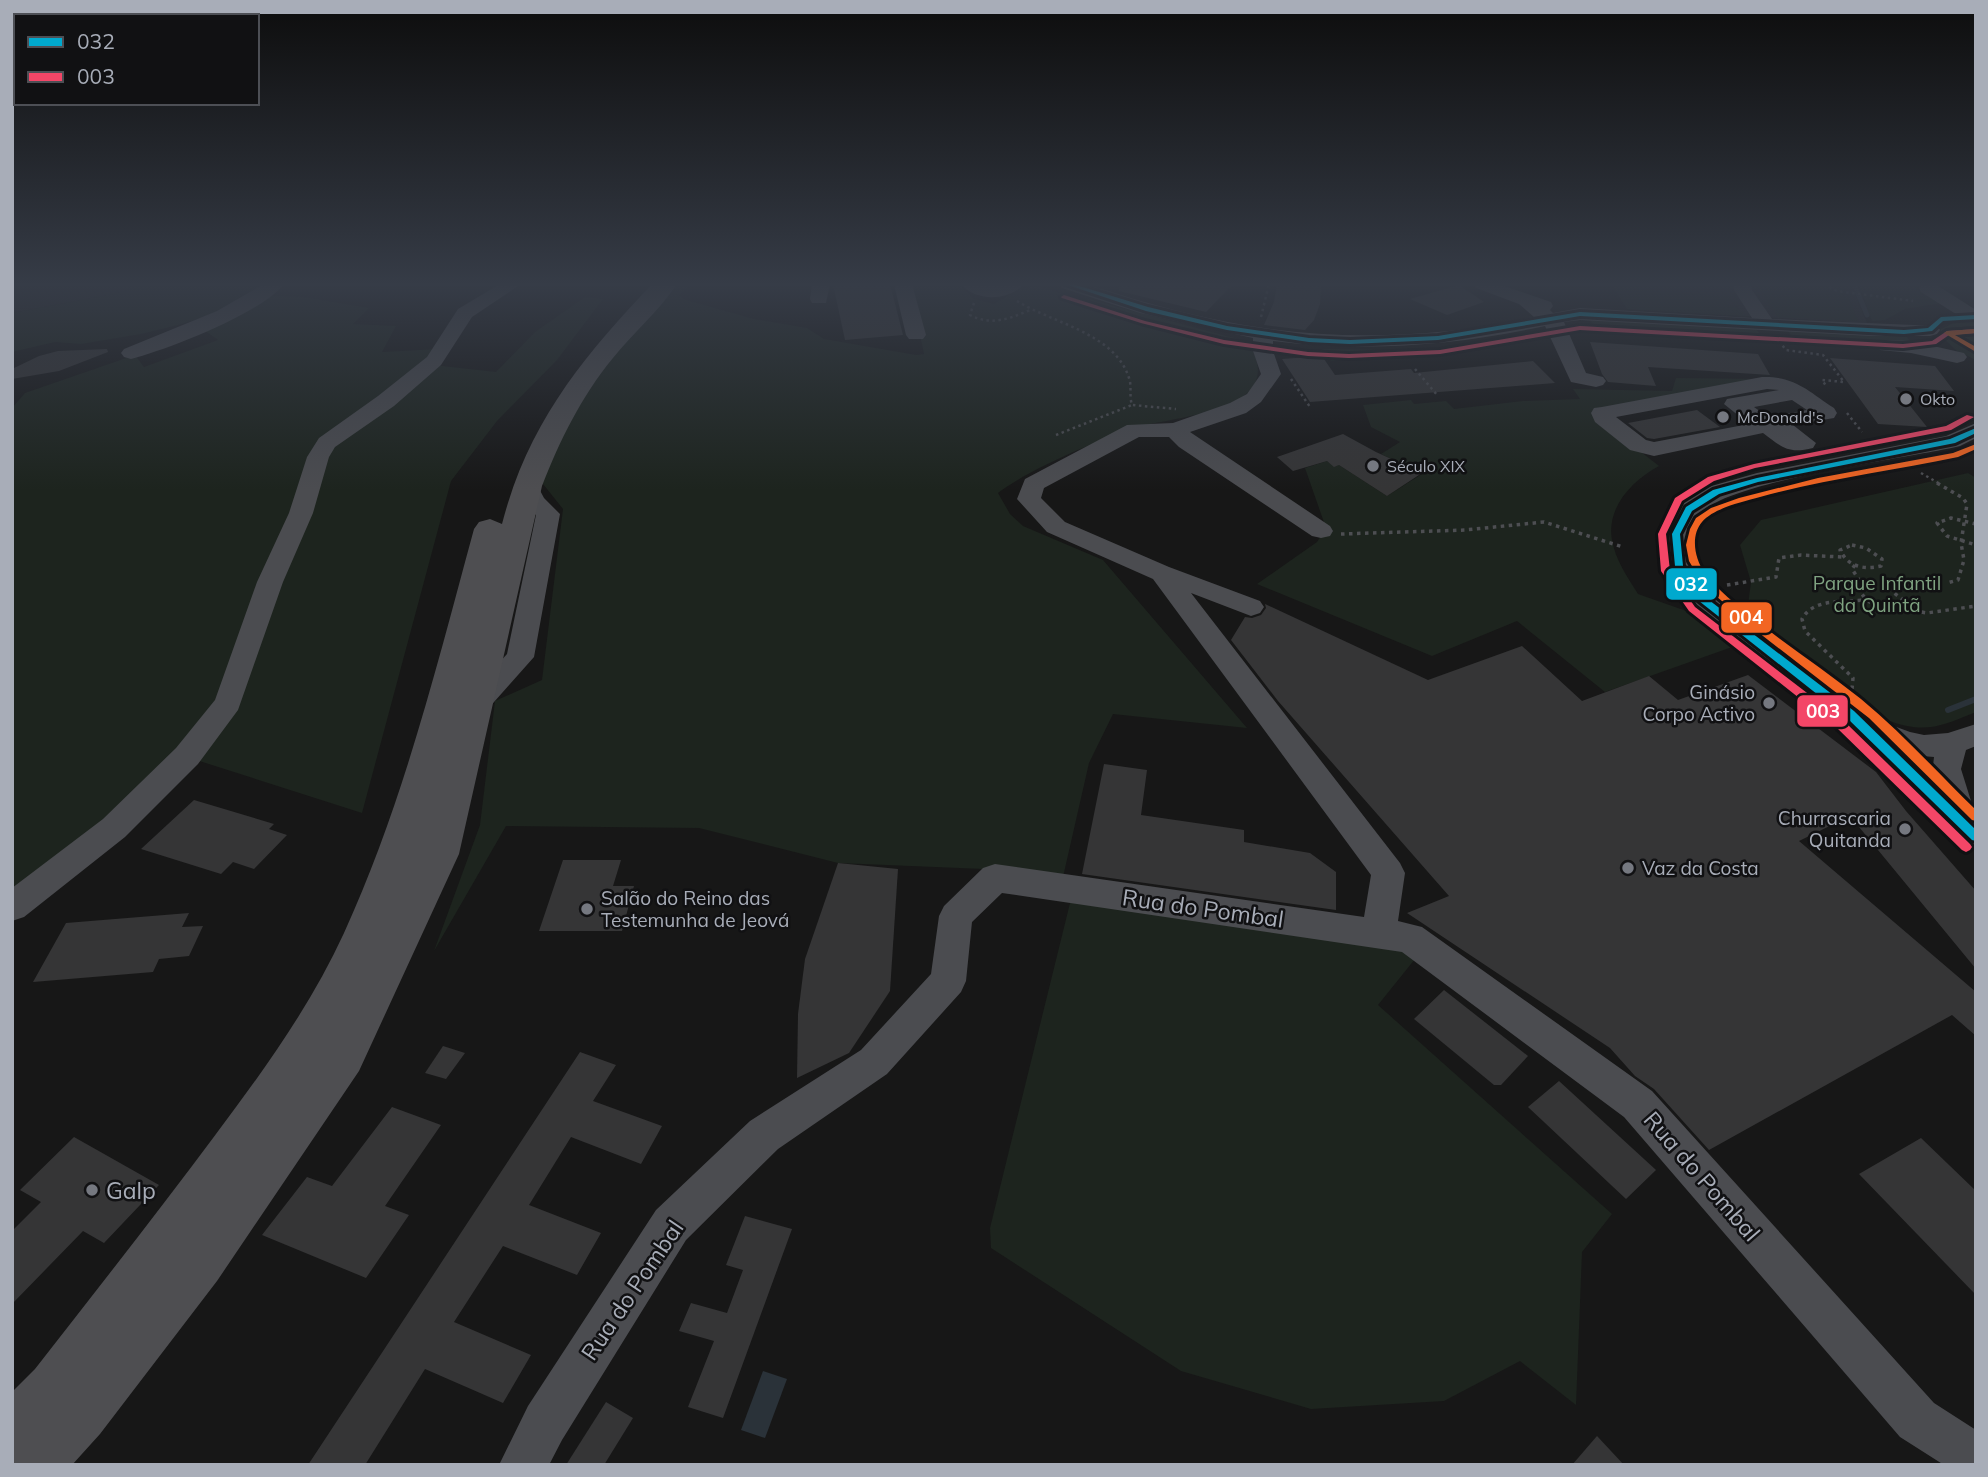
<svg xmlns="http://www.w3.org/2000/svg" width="1988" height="1477" font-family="Mulish,sans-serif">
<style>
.built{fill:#212123}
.green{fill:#1d241e}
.water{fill:#2a3239}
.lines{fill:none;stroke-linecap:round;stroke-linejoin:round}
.stream-far1{stroke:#2a3239;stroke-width:5}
.stream{stroke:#2a3239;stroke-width:6}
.building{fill:#353536}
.path-far1{stroke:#4d4e52;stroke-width:2.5;stroke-dasharray:2.5 3.5;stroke-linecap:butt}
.path{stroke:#4d4e52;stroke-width:3.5;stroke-dasharray:3.5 4.5;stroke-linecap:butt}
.minor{fill:#4b4c50;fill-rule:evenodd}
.highway{fill:#4e4e51;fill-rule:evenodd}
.bus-1-casing{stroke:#111113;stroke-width:6}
.bus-2-casing{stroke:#111113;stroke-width:6}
.bus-3-casing{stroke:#111113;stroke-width:6}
.bus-1{fill:#00a9ce;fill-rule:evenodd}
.bus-2{fill:#f34667;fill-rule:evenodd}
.bus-3{fill:#f26522;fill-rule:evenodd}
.poi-dot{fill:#757880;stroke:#111113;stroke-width:2.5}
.labels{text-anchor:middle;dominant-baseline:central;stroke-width:5;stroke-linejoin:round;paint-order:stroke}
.far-poi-label{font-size:16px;fill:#a8adb8;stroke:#111113;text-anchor:start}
.park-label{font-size:19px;fill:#7fa381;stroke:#111113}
.poi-label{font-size:19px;fill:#a8adb8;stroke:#111113;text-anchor:end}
.near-street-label{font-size:23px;fill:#a8adb8;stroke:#111113}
.near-poi-label{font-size:23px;fill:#a8adb8;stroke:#111113;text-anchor:start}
.line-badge{stroke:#111113;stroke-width:2.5}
.badge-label{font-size:19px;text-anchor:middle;font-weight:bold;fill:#fff}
</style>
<rect width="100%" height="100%" fill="#171717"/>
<g class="built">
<polygon points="12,284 151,284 108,295 12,313"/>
<polygon points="1612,284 1851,284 1867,323 1627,309"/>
</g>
<g class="green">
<polygon points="151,284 270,284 243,304 182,324 141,334 81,344 55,342 12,352 12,313 108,295"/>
<path d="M 678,284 L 691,284 L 679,295 L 683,299 L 754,319 L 807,328 L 824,339 L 916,355 L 924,354 L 909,284 L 958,284 L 974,299 L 994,304 L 1019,289 L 1039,286 L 1065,295 L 1092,300 L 1249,342 C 1255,356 1262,368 1255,383 C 1240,413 1172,418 1143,426 C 1104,437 1029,469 998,493 L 1010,514 L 1023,526 L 1103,560 L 1247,728 L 1113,714 L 1089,763 L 1063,877 L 1008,870 L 838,863 L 699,828 L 506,826 L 434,951 L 480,825 L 495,701 L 542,680 L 563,509 L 539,479 C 555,446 571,414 593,384 C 618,348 649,316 678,284 Z"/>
<polygon points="1612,284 1628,284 1631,289 1728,296 1733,302 1727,301 1729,306 1737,307 1745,316 1627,309"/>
<polygon points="1755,284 1844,284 1858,321 1778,317"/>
<polygon points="1858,284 1909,284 1942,303 1905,309 1885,320 1872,321"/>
<polygon points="265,296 303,297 369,308 353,324 396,326 382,352 438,349 433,365 496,372 535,332 585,297 603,299 557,360 497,421 451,481 362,813 187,757 12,907 12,408 25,393 135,355 144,367 218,340 204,330"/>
<polygon points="1589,318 1755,328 1760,334 1592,324"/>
<polygon points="1958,321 1976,321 1976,360 1957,351 1941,336 1941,329"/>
<polygon points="1787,329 1906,336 1913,345 1792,337"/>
<polygon points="1322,349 1398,350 1403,355 1331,361"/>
<path d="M 1676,378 L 1767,379 L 1595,416 L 1659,466 C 1633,480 1606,507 1612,540 C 1615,559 1628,578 1638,594 L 1692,613 L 1735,646 L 1605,692 L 1517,621 L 1432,656 L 1257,584 L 1317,542 L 1326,528 L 1305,468 L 1327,461 L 1334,466 L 1339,465 L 1387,496 L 1422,474 L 1381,454 L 1400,442 L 1371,427 L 1363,405 L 1411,400 L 1414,404 L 1446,401 L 1454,409 L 1523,401 L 1580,399 L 1573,389 L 1672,391 Z"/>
<path d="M 1968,473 L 1976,478 L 1976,712 C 1940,727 1924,734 1887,720 L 1746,621 L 1751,582 L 1740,545 L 1761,520 Z"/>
<polygon points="1071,899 1396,947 1415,959 1378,1005 1612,1214 1582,1252 1576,1405 1520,1361 1444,1401 1311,1409 1181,1371 991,1248 990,1228"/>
</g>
<polygon class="water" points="763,1371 787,1379 765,1438 741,1430"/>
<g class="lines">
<polyline class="stream-far1" points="1854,284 1867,315"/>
<polyline class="stream" points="1948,710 1976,699"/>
</g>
<g class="building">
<polygon points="833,284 890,284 903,335 845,340"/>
<polygon points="1120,284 1233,284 1206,312 1119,291"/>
<polygon points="1277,284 1321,284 1320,304 1314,320 1305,330 1264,325 1274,302"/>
<polygon points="1459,285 1484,302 1447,315 1410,299"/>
<polygon points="1590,342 1758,354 1770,375 1648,367 1656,386 1608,382 1602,374"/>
<polygon points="107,349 108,352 59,371 12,379 12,369 39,356 58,351"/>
<polygon points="1322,356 1335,375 1411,369 1414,373 1533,361 1555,383 1310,402 1282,359"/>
<polygon points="1830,358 1935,366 1954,391 1895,387 1927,427 1878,424"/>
<polygon points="1697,410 1720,427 1654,439 1647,438 1628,423"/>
<polygon points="1343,434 1376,452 1422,473 1387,496 1339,465 1334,467 1327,461 1293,471 1277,457"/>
<polygon points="1265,604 1428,680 1522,646 1582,701 1649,676 1678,700 1748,675 1876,772 1906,811 1976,891 1976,969 1850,816 1799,841 1976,992 1976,1036 1952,1015 1709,1150 1654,1089 1635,1076 1610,1048 1407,913 1449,896 1278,701 1231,640 1245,617 1252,618 1261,615 1266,608"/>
<polygon points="1104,764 1147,770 1141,815 1244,830 1244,842 1310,853 1336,872 1336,910 1082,874"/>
<polygon points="194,800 274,824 269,829 287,835 254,869 233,862 221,874 141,849"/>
<polygon points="563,860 621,860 613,886 634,886 622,931 539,931"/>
<polygon points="838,863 898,869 890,991 849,1053 797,1078 798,1014 805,959"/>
<polygon points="189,913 182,927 203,926 189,956 159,959 153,972 33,982 66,923"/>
<polygon points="1444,990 1528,1056 1501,1085 1494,1085 1414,1019"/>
<polygon points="443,1046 465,1053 446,1079 425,1073"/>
<polygon points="580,1052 616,1065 593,1101 662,1126 641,1164 571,1137 529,1205 601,1233 577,1275 503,1246 454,1322 531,1355 503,1403 425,1369 365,1465 308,1465"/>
<polygon points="1559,1081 1656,1170 1626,1199 1528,1107"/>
<polygon points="392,1107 441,1125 385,1206 409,1215 366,1278 262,1235 307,1177 332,1186"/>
<polygon points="74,1137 159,1185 104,1243 83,1231 12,1304 12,1231 41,1202 20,1190"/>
<polygon points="1921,1138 1976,1191 1976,1295 1859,1174"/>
<polygon points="745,1216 792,1229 723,1418 688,1407 714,1341 679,1331 691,1303 727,1313 743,1270 726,1265"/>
<polygon points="606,1402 633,1418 604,1465 566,1465"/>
<polygon points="1597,1436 1624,1465 1572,1465"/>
</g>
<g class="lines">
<g class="path-far1">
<polyline points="1824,284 1837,291 1913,301"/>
<path d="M 1017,301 C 1052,323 1115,333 1129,378 C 1132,386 1129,396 1132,405 L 1176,409"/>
<path d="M 974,303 L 970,315 C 991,326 1009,319 1030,310"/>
<polyline points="1261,317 1269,284"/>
<polyline points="1779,341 1786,350 1823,355 1844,382 1822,380 1827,387"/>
<polyline points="1415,369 1438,396"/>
<polyline points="1291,379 1310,407"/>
<polyline points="1847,413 1862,432"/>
<polyline points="1056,435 1132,405"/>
<polyline points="1921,473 1940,484"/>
</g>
<g class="path">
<polyline points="1937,483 1963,498 1967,504 1961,543 1964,560 1958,580 1947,583"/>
<polyline points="1976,524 1951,518 1937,523 1947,536 1976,545"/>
<polyline points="1341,534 1465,530 1544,522 1623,547"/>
<path d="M 1852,545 L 1866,548 L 1882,559 L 1881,566 C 1864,570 1848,567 1840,550 Z"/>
<polyline points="1855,565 1852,569 1863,586"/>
<path d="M 1865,584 L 1886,587 L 1902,599 L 1901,606 C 1884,611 1867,606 1859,589 Z"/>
<polyline points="1727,585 1776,577 1779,558 1801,555 1842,557"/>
<polyline points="1898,608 1927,613 1976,606"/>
<path d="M 1852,689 L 1853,678 L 1805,631 L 1802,619 C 1813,598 1845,602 1866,600"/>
</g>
<g class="minor">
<path d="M 264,284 L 284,284 C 262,313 167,350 131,359 L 124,357 L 121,353 L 124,349 L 217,311 Z"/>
<polygon points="500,284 521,284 472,317 441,365 394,406 335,447 329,457 313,513 283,582 238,710 198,764 125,837 24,917 12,921 12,888 103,819 176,748 215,700 257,582 289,513 307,457 319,438 378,396 427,357 458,309"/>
<polygon points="812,284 830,284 826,303 812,303 810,299"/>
<polygon points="894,284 912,284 926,335 923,339 909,339 906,335"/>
<path d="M 961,284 L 1024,284 C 1010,301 975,302 961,284 Z"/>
<path d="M 1059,284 C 1087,282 1113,293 1141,301 C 1165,308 1189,314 1213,319 C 1320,342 1428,340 1534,317 L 1519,304 L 1476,288 L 1473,284 L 1498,284 L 1551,302 L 1553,306 L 1550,310 L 1553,313 L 1580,308 L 1752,318 L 1734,290 L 1733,284 L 1751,284 L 1752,290 L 1772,319 L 1937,326 L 1940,330 L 1937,334 L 1930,336 L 1871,336 L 1580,320 L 1564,322 L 1586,373 L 1603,377 L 1606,381 L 1603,385 L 1596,387 L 1571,382 L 1545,326 C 1454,346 1365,352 1273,341 L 1273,351 L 1281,374 L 1261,402 L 1246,413 L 1190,432 L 1330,526 L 1333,531 L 1330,536 L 1321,538 L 1312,536 L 1179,447 L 1169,437 L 1139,437 L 1044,488 L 1041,498 L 1065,522 L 1169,567 L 1260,601 L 1264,607 L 1260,613 L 1251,616 L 1191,593 L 1400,863 L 1405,873 L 1398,921 L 1422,927 L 1652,1091 L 1934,1403 L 1976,1430 L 1976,1465 L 1944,1465 L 1900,1437 L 1624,1117 L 1402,952 L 1002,893 L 972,922 L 966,981 L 961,992 L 887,1074 L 778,1149 L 686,1240 L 562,1440 L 549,1465 L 499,1465 L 528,1406 L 656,1210 L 750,1121 L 861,1050 L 931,974 L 939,916 L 944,906 L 983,868 L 995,864 L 1364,917 L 1371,875 L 1153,579 L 1047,532 L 1017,499 L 1025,479 L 1127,425 L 1173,423 L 1230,403 L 1247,394 L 1261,374 L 1253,351 L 1253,338 L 1140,313 L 1062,288 Z"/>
<polygon points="1924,284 1935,284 1976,310 1976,322 1967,321 1921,292 1919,288"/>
<polygon points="1887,340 1911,341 1964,353 1967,357 1964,361 1957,363 1911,353 1880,350 1877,346 1880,342"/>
<path d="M 1762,377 C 1795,376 1808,391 1834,408 L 1837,413 L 1834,418 L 1793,425 L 1816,443 L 1813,448 C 1788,454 1783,448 1763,433 L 1654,456 L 1630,450 L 1595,422 L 1591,413 L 1594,408 L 1602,407 ZM 1767,389 L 1779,390 L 1727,399 L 1724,404 L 1749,424 L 1654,442 L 1646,440 L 1616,417 ZM 1792,400 L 1807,410 L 1768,417 L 1754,407 Z"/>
<path d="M 1976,423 L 1976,438 L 1960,446 C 1912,458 1721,481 1698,516 C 1678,545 1694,569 1711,593 L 1872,718 L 1910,732 L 1924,735 L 1948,733 L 1976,724 L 1976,746 L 1966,750 L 1961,769 L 1976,817 L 1976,850 L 1965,846 L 1840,721 L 1693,605 L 1666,566 L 1664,534 L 1681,504 L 1708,487 L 1757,473 L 1946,436 ZM 1910,755 L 1934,757 L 1932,775 Z"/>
<polygon points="527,479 535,481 544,498 560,514 534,657 486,711 476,714 466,711 462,704 507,654 536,515 522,501 515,486 519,481"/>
</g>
<path class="highway" d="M 652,284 L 677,284 C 659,311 633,333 613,358 C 581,397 560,440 542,486 L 459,854 L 359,1071 L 217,1281 L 100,1434 L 72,1465 L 12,1465 L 12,1392 L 35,1369 C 96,1291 157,1213 216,1134 C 264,1070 311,1005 344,933 C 403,804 437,665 474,529 L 479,522 L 490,519 L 502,524 C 528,423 583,357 652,284 Z"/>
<g class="bus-1-casing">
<g id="bus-1">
<polygon points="1065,284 1073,284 1148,307 1227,326 1309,338 1350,340 1438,336 1580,312 1904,330 1928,328 1941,317 1976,315 1976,319 1943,321 1932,331 1904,334 1580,316 1438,340 1350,344 1309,342 1227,330 1146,311"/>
<polygon points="1976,428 1976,433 1955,443 1758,482 1719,494 1692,511 1680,534 1683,566 1705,597 1854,711 1976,830 1976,841 1972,840 1846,717 1699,601 1675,566 1672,534 1686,507 1713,490 1757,478 1950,439"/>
</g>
</g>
<g class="bus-2-casing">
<g id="bus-2">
<polygon points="1064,295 1145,321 1224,340 1308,352 1349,354 1440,350 1580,326 1903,344 1932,341 1947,331 1976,329 1976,333 1949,335 1936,344 1903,348 1580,330 1440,354 1349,358 1308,356 1224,344 1141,323 1062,298 1061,297"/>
<polygon points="1967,415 1974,417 1951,430 1755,468 1714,481 1682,501 1666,534 1670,571 1695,607 1845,722 1970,844 1972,847 1970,850 1966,852 1962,850 1837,728 1689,611 1661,571 1658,534 1675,498 1708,477 1754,464 1946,426"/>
</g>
</g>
<g class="bus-3-casing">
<g id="bus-3">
<polygon points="1976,329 1976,333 1955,335 1976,347 1976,352 1944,333 1947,331"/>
<path d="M 1976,444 L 1976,449 L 1958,457 C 1892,471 1825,479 1760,497 C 1742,502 1714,508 1702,522 C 1690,536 1695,559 1704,572 C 1717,590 1737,605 1754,619 C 1789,647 1826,671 1861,699 C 1902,733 1938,773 1976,810 L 1976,821 L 1972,820 L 1869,718 L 1763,636 L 1716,596 L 1699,578 L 1689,561 L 1686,545 L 1690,529 L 1696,518 L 1711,508 L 1739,498 L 1818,478 L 1953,453 Z"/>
</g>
</g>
<use href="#bus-1" class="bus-1"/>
<use href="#bus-2" class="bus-2"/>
<use href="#bus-3" class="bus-3"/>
</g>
<linearGradient id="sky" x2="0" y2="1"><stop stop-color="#0d0d0d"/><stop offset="0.58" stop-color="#363c47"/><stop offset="1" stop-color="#363c47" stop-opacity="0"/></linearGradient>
<rect width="1988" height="490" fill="url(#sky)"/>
<g class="poi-dot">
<circle cx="1906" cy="399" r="7"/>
<circle cx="1723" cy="417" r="7"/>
<circle cx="1373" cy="466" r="7"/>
<circle cx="1769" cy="703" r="7"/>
<circle cx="1905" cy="829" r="7"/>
<circle cx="1628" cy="868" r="7"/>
<circle cx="587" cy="909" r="7"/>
<circle cx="92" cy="1190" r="7"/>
</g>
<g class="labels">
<g class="far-poi-label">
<text x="1920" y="399">Okto</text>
<text x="1737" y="417">McDonald's</text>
<text x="1387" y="466">Século XIX</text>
</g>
<g class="park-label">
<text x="1877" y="583">Parque Infantil<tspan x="1877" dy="22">da Quintã</tspan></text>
</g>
<g class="poi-label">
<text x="1755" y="692">Ginásio<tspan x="1755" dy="22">Corpo Activo</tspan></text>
<text x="1891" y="818">Churrascaria<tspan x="1891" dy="22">Quitanda</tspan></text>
<text x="1642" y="868" text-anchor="start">Vaz da Costa</text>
<text x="601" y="898" text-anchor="start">Salão do Reino das<tspan x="601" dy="22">Testemunha de Jeová</tspan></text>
</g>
<g class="near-street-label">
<text transform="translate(1203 908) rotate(8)">Rua do Pombal</text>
<text transform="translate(1702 1176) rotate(49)">Rua do Pombal</text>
<text transform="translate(632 1290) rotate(-56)">Rua do Pombal</text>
</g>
<g class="near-poi-label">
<text x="106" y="1190">Galp</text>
</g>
</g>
<g class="line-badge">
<rect x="1665" y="567" width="53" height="34" rx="7" fill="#00a9ce"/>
<rect x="1720" y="601" width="53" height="33" rx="7" fill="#f26522"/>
<rect x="1796" y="694" width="53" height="34" rx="7" fill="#f34667"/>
</g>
<g class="badge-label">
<text x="1691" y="591">032</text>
<text x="1746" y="624">004</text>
<text x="1823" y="718">003</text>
</g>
<rect width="1988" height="1477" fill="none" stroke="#a8adb8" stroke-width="28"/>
<rect x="14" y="14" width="245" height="91" fill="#111113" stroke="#4d4f55" stroke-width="2"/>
<rect x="28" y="37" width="35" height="10" fill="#00a9ce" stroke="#4d4f55" stroke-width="2"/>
<text x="77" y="49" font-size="21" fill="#a8adb8">032</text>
<rect x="28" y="72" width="35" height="10" fill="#f34667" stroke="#4d4f55" stroke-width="2"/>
<text x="77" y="84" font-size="21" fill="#a8adb8">003</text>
</svg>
